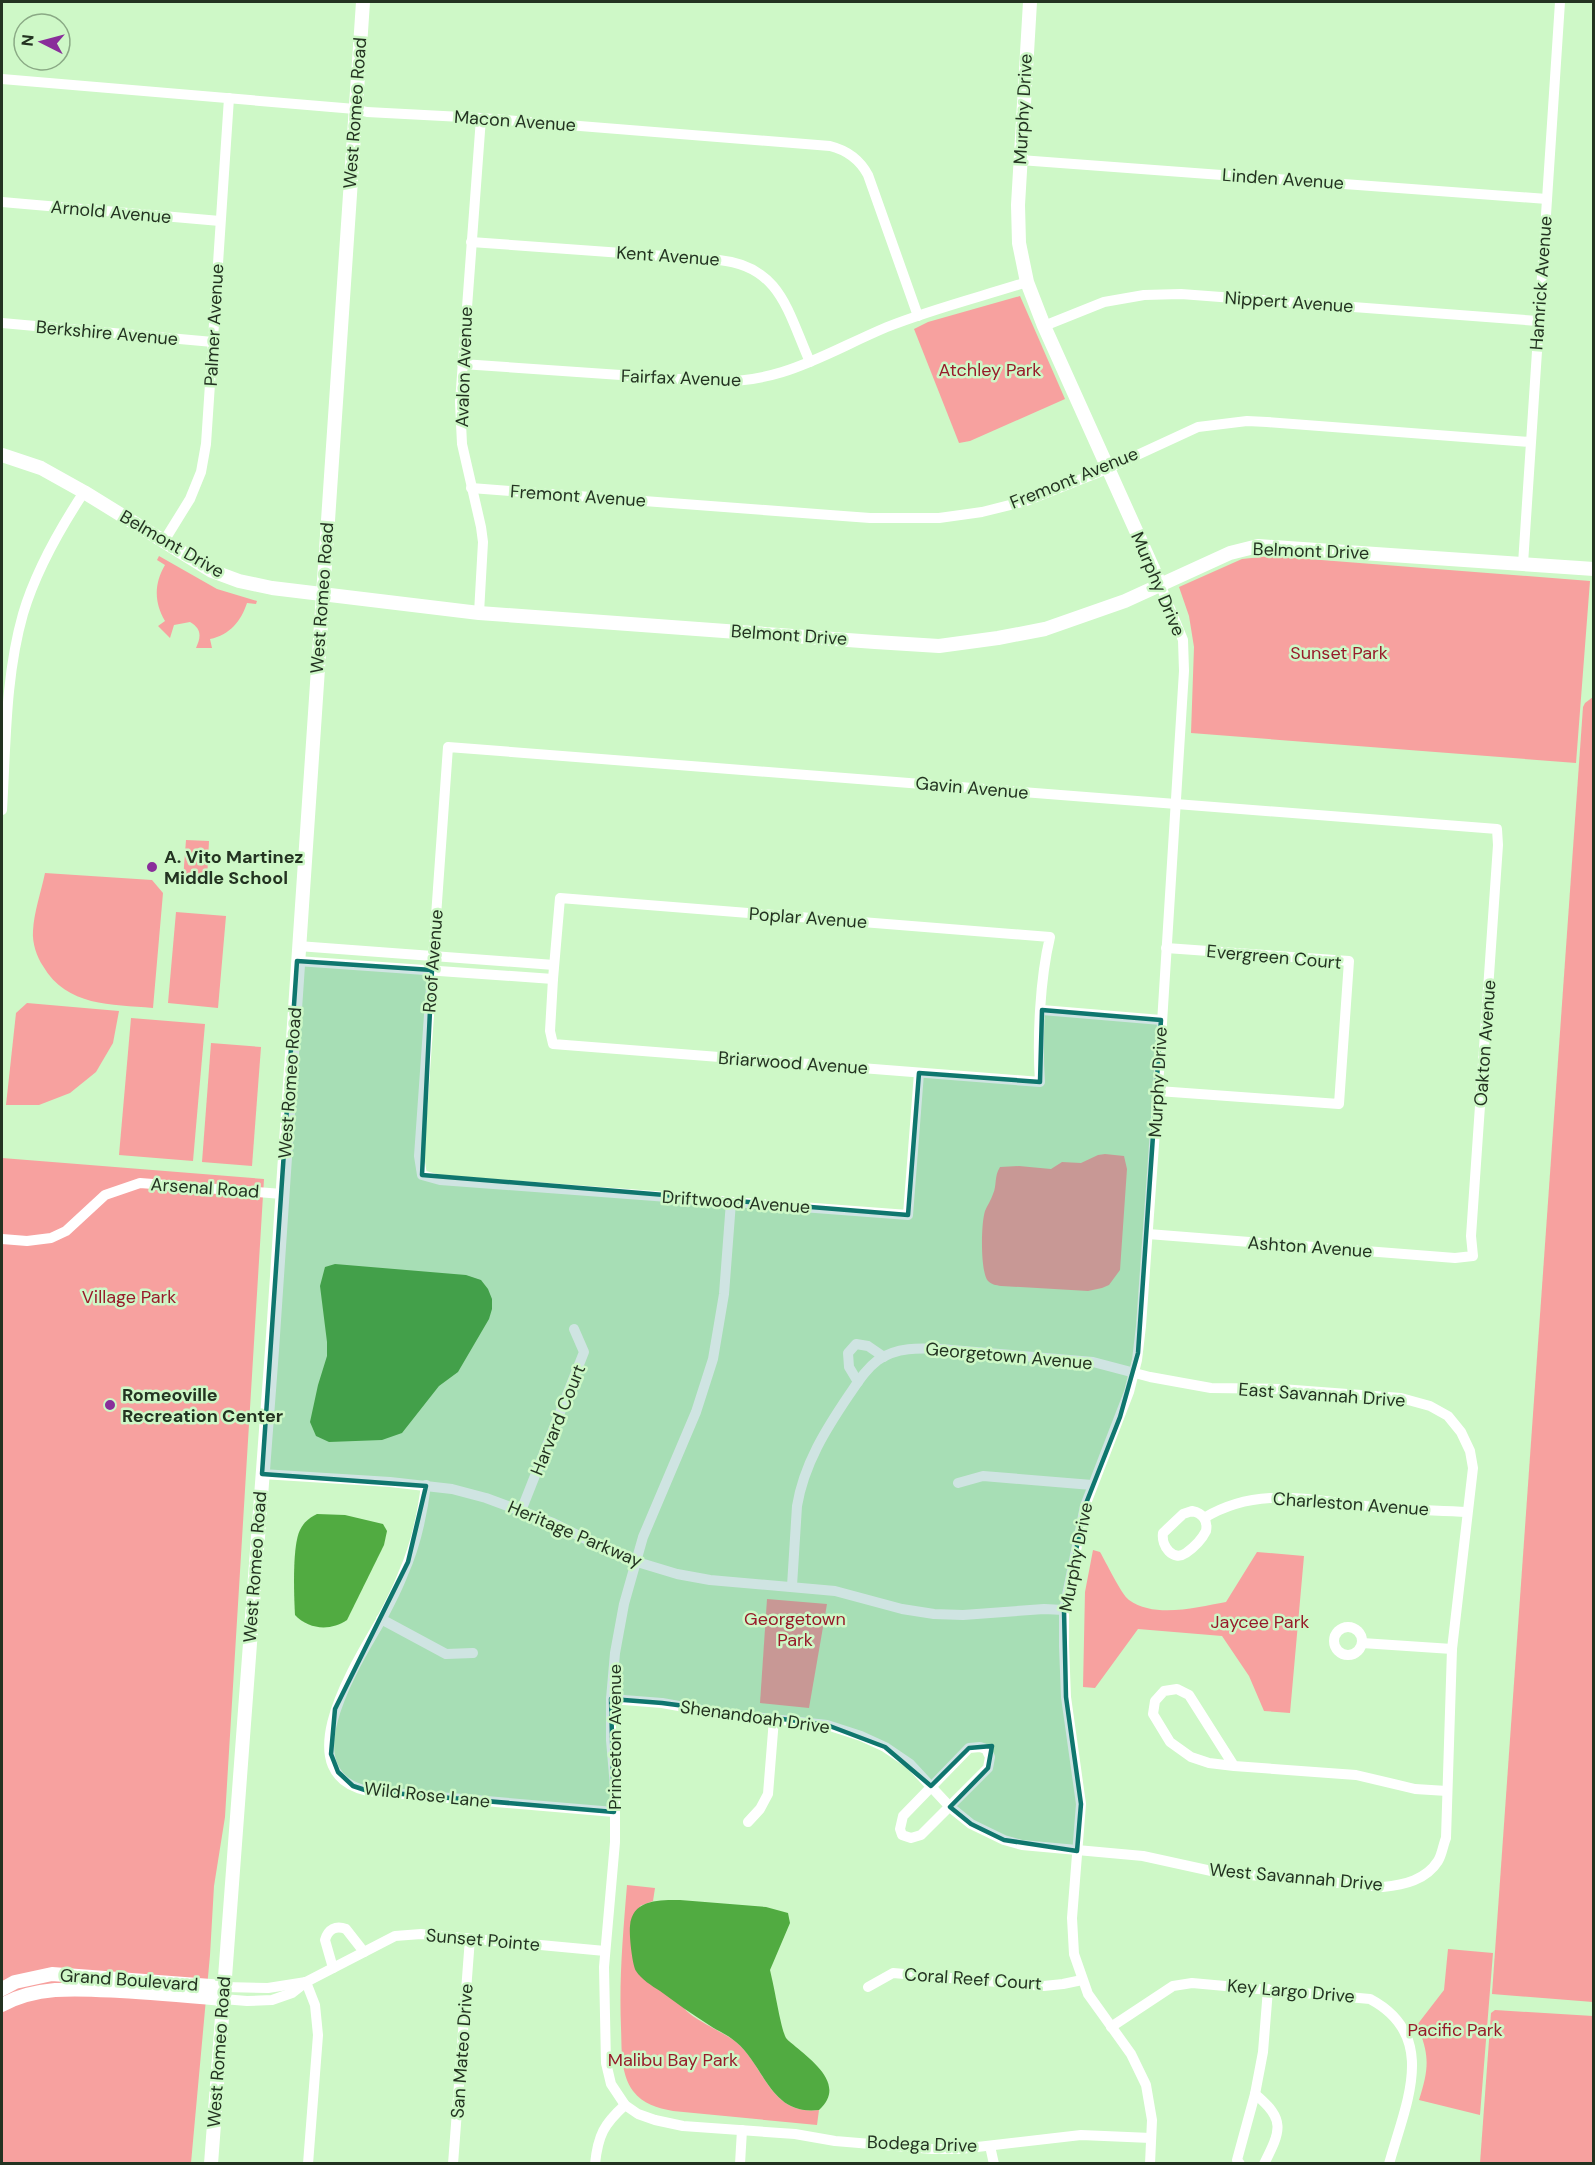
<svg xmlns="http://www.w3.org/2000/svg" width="1595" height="2165" font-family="'DM Sans',sans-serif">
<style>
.green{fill:#f7a19f}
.water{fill:#51ab41}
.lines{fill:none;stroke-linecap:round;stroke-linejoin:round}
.street{stroke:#fff;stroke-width:10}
.secondary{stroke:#fff;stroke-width:14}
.marked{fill:#0f766e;fill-opacity:0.2;stroke:#0f766e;stroke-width:4.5;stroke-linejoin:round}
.poi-dot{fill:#892e9a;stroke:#cef8c7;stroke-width:2}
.labels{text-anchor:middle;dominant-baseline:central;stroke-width:5;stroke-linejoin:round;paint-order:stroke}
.street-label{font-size:18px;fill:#233321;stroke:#cef8c7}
.park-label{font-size:18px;fill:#971b2a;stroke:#cef8c7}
.poi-label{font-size:18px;font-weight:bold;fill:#233321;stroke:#cef8c7;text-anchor:start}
</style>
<rect width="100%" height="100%" fill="#cef8c7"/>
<g class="green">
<polygon points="1020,296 1065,399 970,441 959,443 914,329 928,322"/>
<path d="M 159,556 L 217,589 L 257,601 L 256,604 L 247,603 C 241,621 230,635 210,639 L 212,648 L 196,648 C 201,637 202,629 190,622 L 174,625 L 170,638 L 158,626 L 165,621 C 154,602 154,584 165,565 L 157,560 Z"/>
<polygon points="1270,556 1590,581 1576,763 1191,733 1194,647 1189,616 1179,587 1242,559"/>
<polygon points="1593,697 1593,2002 1492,1994 1583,707 1585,703"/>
<polygon points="186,840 209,841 207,880 183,879"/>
<path d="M 45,873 L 152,880 L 163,893 L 153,1008 C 111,1004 67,1007 43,966 C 37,957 32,943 33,931 C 34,912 41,892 45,873 Z"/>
<polygon points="176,912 226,916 218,1008 168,1003"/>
<polygon points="27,1003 119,1011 113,1043 96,1072 70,1093 39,1105 6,1105 16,1013"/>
<polygon points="131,1018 205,1024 193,1161 119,1155"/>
<polygon points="211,1043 261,1047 252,1166 202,1162"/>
<path d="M 1105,1154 L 1124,1156 L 1127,1169 L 1120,1270 L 1109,1285 L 1102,1288 L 1088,1291 L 1001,1286 C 996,1285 992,1285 988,1281 C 980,1272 981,1223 985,1211 C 987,1206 991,1200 993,1194 C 997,1185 994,1176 1000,1167 L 1019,1166 L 1051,1169 L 1062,1162 L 1081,1163 L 1098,1155 Z"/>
<polygon points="2,1158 264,1179 225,1817 214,1886 210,1955 191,2163 2,2163"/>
<path d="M 1093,1550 L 1100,1552 C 1106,1562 1121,1594 1129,1600 C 1156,1619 1197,1607 1226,1602 L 1257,1552 L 1304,1556 L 1290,1713 L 1264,1711 L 1249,1676 L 1222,1636 L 1138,1629 L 1095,1688 L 1083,1687 L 1085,1592 Z"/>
<polygon points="767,1599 827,1604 809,1708 760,1703"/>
<path d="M 627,1885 L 655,1888 L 653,1901 L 640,1906 C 650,1930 661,1954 671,1978 C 675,1987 678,2000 684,2008 C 692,2019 723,2032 735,2041 C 765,2065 769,2116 819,2110 L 817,2125 L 673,2111 C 657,2108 643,2104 633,2091 C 620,2073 622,2049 621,2028 C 619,1978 623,1934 627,1885 Z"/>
<path d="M 1448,1949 L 1493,1953 L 1480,2115 L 1419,2100 C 1429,2069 1430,2055 1417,2025 L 1444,1990 Z"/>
<polygon points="1495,2010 1593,2016 1593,2163 1480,2163 1491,2013"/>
</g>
<g class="water">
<polygon points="335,1264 466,1275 481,1280 488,1289 492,1299 492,1309 489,1319 458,1372 439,1386 402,1433 382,1440 329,1442 316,1436 310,1422 318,1385 327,1356 327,1342 320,1286 325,1267"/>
<path d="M 317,1514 L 345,1515 L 383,1524 L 387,1531 L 384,1545 L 347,1620 C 331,1631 309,1630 295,1615 C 294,1596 292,1546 300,1530 C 304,1522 309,1518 317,1514 Z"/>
<path d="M 680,1900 L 766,1907 L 788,1913 L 790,1923 L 773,1963 L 770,1970 L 772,1979 C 775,1991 781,2029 786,2038 C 788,2041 793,2044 796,2047 C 814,2062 846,2086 819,2110 C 770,2116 765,2066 736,2042 C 728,2035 718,2031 709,2025 C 692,2014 676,2003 660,1991 C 652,1986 641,1979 636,1971 C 632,1964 629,1934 630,1926 C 632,1899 660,1900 680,1900 Z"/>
</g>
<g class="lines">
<g class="street">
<path d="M 2,79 L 355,109 L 367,112 L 481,118 L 830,146 C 846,150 860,160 868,175 L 918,316"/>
<polyline points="1020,160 1547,199"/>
<polyline points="2,202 220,221"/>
<path d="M 471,242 L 719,260 C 781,266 788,313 810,362"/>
<polyline points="2,323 213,342"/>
<polyline points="1044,326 1104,302 1144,295 1181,294 1538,321"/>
<path d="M 462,364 L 708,381 C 781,385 823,354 887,327 C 932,309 980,297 1027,282"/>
<polyline points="471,488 870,518 939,518 982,512 1026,501 1107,469 1198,427 1247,421 1267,422 1530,442"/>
<polyline points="164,541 190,499 201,472 206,444 229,98"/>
<polyline points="1523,564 1560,2"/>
<polyline points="479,613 483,542 481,527 462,444 460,402 481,118"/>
<path d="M 2,810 C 6,745 5,677 23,614 C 36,570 59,530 84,492"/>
<path d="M 560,898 L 1050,937 C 1040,979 1037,1038 1040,1082 L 553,1044 L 550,1031 L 553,979 Z"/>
<polyline points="298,946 554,965"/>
<polyline points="297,961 553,979"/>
<polyline points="1042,1010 1161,1020"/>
<polyline points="919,1073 908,1215 440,1180 422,1175 419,1156 448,747 1497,829 1498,845 1471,1236 1473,1256 1455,1258 1148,1234"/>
<polyline points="1158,1091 1339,1104 1349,961 1166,948"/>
<polyline points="731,1202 724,1294 713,1359 696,1412 643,1537 624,1604 615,1653 611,1699 611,1740 615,1787 615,1842 604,1967 606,2063 611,2084 625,2105 638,2114 655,2120 683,2126 795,2134 835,2141 932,2149 960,2149 1081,2135 1151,2138"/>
<polyline points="2,1239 27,1241 51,1238 66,1231 105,1195 140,1183 282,1194"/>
<polyline points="858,1382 849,1367 848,1353 856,1344 868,1346 884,1357"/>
<polyline points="262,1474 390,1482 452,1489 486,1498 553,1523 624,1558 677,1574 710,1580 835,1591 902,1609 934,1614 963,1615 1044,1609 1064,1610"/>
<polyline points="958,1483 983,1476 1092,1485"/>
<path d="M 426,1485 C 422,1517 416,1545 403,1574 C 397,1590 389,1605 381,1620 C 359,1659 284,1773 368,1791 L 614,1812"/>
<polyline points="521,1511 584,1352 574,1329"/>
<path d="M 1192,1511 C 1203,1513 1208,1521 1206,1531 C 1202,1539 1193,1548 1186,1553 C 1173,1562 1161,1546 1163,1533 L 1183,1514 Z"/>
<path d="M 1204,1518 C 1257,1486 1308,1500 1365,1506 C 1399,1510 1433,1510 1467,1512"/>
<polyline points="381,1619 446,1654 473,1653"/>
<circle cx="1348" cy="1641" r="14"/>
<polyline points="1362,1643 1452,1649"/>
<path d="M 611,1699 L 662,1703 L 718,1713 L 827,1725 L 861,1736 L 885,1747 L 910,1764 L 950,1807 L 971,1824 L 1004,1840 L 1022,1845 L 1143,1856 L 1216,1872 L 1383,1887 C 1404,1885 1426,1880 1438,1861 C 1442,1855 1443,1845 1446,1838 L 1452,1649 L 1473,1468 L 1470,1451 L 1461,1432 L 1448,1416 L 1430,1406 L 1401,1398 L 1281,1389 L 1211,1388 L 1150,1377 L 1093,1362 L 940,1349 C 919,1348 897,1347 878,1360 C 866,1369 858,1382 849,1395 C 826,1429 804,1464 797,1506 L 792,1586"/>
<polygon points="980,1747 986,1749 990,1757 988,1768 921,1835 911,1838 902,1835 900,1829 903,1816 969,1748"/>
<polyline points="1234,1766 1189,1695 1177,1689 1164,1691 1155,1701 1153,1714 1170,1742 1191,1757 1209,1763 1234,1766 1356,1775 1415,1789 1447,1791"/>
<polyline points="748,1822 760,1809 768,1794 774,1719"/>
<path d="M 333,1968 L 325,1940 C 328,1929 336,1925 346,1929 L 364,1952"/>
<polyline points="306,1982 315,2005 318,2035 308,2164"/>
<polyline points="224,1987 268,1988 306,1982"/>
<polyline points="868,1987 893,1973 1044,1986 1063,1984 1082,1980"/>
<polyline points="223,1999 247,2001 272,2000 292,1993 306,1982 395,1936 421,1934 605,1951"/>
<path d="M 1111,2027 L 1173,1986 L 1192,1983 L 1370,1999 C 1440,2036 1405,2105 1389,2164"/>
<path d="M 1255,2094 C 1286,2120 1281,2130 1264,2164"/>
<polyline points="990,2146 994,2164"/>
<polyline points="453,2164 470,1938"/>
<path d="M 595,2164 C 598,2135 604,2124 625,2105"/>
<polyline points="740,2164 742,2130"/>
<polyline points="1150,2164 1152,2120 1146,2085 1131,2054 1088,1994 1074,1954 1072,1918 1081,1804 1066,1697 1064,1646 1064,1610 1085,1506 1129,1392 1137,1360 1141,1326 1157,1103 1184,671 1183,640 1160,584"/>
<polyline points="1240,2164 1237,2160 1255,2094 1263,2052 1268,1989"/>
</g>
<g class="secondary">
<polyline points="1030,2 1018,205 1019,243 1027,282 1044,326 1160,584"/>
<polyline points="2,455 41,468 84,492 212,571 239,581 272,588 479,613 875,642 939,646 998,638 1045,629 1125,601 1230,553 1258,546 1594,569"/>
<polyline points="2,1989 15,1982 52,1974 224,1987"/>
<path d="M 2,2005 C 38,1985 80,1989 120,1991 C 155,1993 189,1996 223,1999"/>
<polyline points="211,2164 272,1350 363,2"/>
</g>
</g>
<path class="marked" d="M 297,961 L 432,970 L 422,1175 L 908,1215 L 919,1073 L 1040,1082 L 1042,1010 L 1161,1020 L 1138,1353 L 1120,1417 L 1085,1506 L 1064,1610 L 1066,1697 L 1081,1804 L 1077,1851 L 1004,1840 L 971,1824 L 950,1807 L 988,1768 L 992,1746 L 969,1748 L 931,1786 L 885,1747 L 827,1725 L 662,1703 L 611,1699 L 614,1812 L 368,1791 L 353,1786 L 338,1772 L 331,1754 L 335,1709 L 408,1562 L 426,1486 L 262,1474 Z"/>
<g class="poi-dot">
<circle cx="152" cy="867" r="6"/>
<circle cx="110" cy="1405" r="6"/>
</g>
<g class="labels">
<g class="street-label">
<text transform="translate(1023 109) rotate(-87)">Murphy Drive</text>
<text transform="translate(355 113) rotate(-86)">West Romeo Road</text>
<text transform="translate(515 121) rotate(4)">Macon Avenue</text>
<text transform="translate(1283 179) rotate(4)">Linden Avenue</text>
<text transform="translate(111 212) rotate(5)">Arnold Avenue</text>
<text transform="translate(668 256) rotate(4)">Kent Avenue</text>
<text transform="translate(1541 283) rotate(-86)">Hamrick Avenue</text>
<text transform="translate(1289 302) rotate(4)">Nippert Avenue</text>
<text transform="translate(214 325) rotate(-87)">Palmer Avenue</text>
<text transform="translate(107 333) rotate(5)">Berkshire Avenue</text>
<text transform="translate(464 367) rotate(-88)">Avalon Avenue</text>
<text transform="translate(681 378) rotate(2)">Fairfax Avenue</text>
<text transform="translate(1074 478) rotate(-22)">Fremont Avenue</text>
<text transform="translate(578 496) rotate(4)">Fremont Avenue</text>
<text transform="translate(172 544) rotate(30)">Belmont Drive</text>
<text transform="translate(1311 551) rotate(2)">Belmont Drive</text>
<text transform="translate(1158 584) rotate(67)">Murphy Drive</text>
<text transform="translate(322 598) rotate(-86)">West Romeo Road</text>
<text transform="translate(789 635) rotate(4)">Belmont Drive</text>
<text transform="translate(972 788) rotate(5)">Gavin Avenue</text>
<text transform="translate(808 918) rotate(4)">Poplar Avenue</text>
<text transform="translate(1274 957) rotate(5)">Evergreen Court</text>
<text transform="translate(433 961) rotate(-86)">Roof Avenue</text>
<text transform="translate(1485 1043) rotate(-86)">Oakton Avenue</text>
<text transform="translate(793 1063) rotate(4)">Briarwood Avenue</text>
<text transform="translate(1158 1082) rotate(-87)">Murphy Drive</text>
<text transform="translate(290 1083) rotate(-86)">West Romeo Road</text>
<text transform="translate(205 1188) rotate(4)">Arsenal Road</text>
<text transform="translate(736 1202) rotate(4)">Driftwood Avenue</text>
<text transform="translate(1310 1247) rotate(4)">Ashton Avenue</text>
<text transform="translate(1009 1356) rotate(5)">Georgetown Avenue</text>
<text transform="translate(1322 1395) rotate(4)">East Savannah Drive</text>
<text transform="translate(558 1420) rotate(-68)">Harvard Court</text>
<text transform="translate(1351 1504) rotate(4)">Charleston Avenue</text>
<text transform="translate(575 1534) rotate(23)">Heritage Parkway</text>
<text transform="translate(1076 1557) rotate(-79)">Murphy Drive</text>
<text transform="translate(255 1567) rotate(-86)">West Romeo Road</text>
<text transform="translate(755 1717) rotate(8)">Shenandoah Drive</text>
<text transform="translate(615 1737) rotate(-90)">Princeton Avenue</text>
<text transform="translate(427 1795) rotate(6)">Wild Rose Lane</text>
<text transform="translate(1296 1877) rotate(5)">West Savannah Drive</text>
<text transform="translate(483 1940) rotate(5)">Sunset Pointe</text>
<text transform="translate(973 1979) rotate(4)">Coral Reef Court</text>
<text transform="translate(129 1980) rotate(4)">Grand Boulevard</text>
<text transform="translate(1291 1991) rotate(5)">Key Largo Drive</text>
<text transform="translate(462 2051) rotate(-86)">San Mateo Drive</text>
<text transform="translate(219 2052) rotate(-86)">West Romeo Road</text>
<text transform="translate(922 2144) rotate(2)">Bodega Drive</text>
</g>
<g class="park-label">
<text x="990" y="370">Atchley Park</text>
<text x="1339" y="653">Sunset Park</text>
<text x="129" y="1297">Village Park</text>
<text x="795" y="1619">Georgetown<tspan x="795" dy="21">Park</tspan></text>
<text x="1260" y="1622">Jaycee Park</text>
<text x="1455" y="2030">Pacific Park</text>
<text x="673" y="2060">Malibu Bay Park</text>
</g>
<g class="poi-label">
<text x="164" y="857">A. Vito Martinez<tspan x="164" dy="21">Middle School</tspan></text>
<text x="122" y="1395">Romeoville<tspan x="122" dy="21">Recreation Center</tspan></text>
</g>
</g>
<rect width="1595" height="2165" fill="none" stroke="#233321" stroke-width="6"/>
<g transform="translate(42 42) rotate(276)"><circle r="28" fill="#cef8c7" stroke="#8aa985" stroke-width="1.5"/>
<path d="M0-4.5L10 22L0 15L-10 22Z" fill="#892e9a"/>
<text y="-9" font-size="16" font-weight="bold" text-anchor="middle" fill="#233321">N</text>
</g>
</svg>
